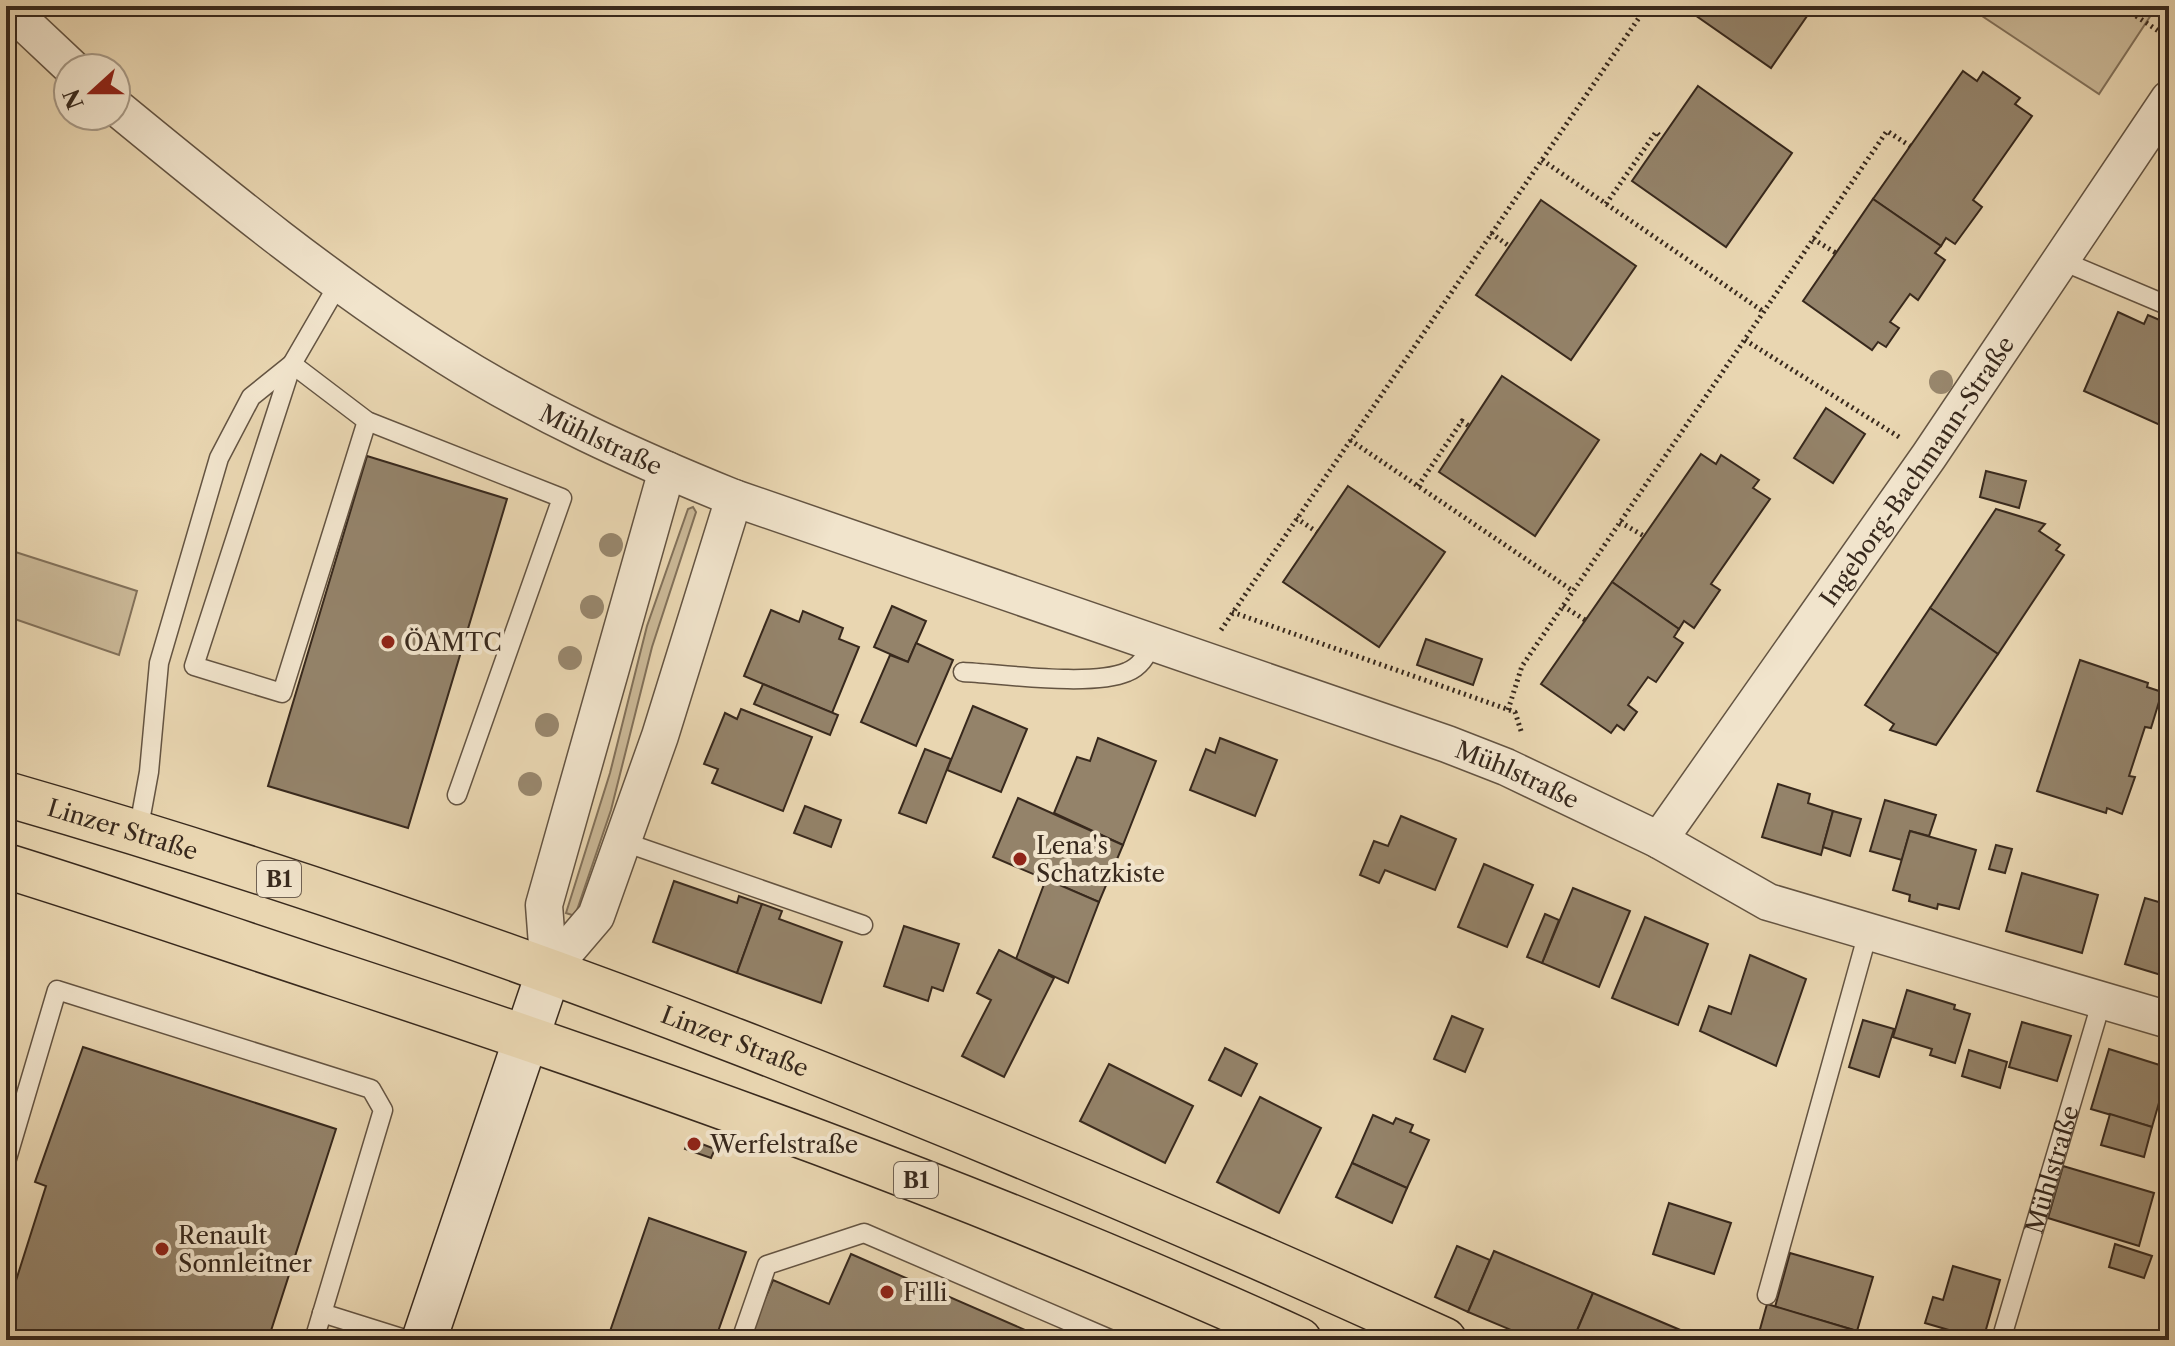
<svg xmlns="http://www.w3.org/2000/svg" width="2175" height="1346" font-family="'Libre Caslon Text',serif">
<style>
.green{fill:#cbb998;stroke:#82715a;stroke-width:2}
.building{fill:#94836a;stroke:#38291d;stroke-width:2}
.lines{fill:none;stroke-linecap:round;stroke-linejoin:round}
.lane-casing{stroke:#645442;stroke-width:21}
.street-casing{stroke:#645442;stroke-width:39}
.secondary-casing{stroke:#38291d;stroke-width:47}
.primary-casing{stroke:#38291d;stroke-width:47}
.path{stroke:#38291d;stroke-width:5;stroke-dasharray:2 4;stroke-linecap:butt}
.lane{stroke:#f1e4cc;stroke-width:18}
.street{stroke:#f1e4cc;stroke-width:36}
.secondary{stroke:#f1e4cc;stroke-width:44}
.primary{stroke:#e9d6b1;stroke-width:44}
.tree{fill:#98876d}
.poi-dot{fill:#8f2418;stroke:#f1e4cc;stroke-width:3}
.labels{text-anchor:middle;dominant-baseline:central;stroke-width:8;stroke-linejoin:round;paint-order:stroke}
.shield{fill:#f1e4cc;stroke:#706152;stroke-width:2}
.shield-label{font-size:22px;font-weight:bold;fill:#38291d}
.street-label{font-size:24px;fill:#38291d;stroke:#f1e4cc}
.poi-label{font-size:24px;fill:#38291d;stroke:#f1e4cc;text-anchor:start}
</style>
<rect width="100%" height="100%" fill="#e9d6b1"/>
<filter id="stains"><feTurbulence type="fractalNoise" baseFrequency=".0025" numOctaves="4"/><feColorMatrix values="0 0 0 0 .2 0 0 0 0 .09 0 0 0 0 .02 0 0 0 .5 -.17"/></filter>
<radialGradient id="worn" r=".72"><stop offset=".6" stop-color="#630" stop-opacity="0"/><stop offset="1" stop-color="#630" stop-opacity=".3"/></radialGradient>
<g class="green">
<polygon points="1967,6 2157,6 2099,94"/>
<polygon points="693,507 696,512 652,647 611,810 575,916 566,913 610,773 647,626 688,509"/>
<polygon points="6,549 137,591 119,655 6,616"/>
</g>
<g class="building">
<polygon points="1682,6 1814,6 1771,68"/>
<polygon points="1963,71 1977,81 1983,72 2020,98 2015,104 2032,116 1973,200 1982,207 1955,244 1946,238 1941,246 1873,199"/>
<polygon points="1698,86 1792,153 1726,247 1632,181"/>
<polygon points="1873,199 1941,246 1935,253 1945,260 1918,300 1910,294 1890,322 1899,328 1886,347 1878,342 1872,350 1803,301"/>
<polygon points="1541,200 1636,266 1571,360 1476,295"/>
<polygon points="2118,312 2144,324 2148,315 2169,324 2169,429 2084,391"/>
<polygon points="1502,376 1599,440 1535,536 1439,472"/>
<polygon points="1826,408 1865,434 1833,483 1794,458"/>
<polygon points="1701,454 1716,464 1721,455 1759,480 1753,488 1770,499 1711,584 1720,590 1694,628 1684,621 1679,629 1612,582"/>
<polygon points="367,456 507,499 408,828 268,786"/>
<polygon points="1986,471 2026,481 2019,508 1980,497"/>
<polygon points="1348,486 1445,552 1379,647 1283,582"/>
<polygon points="1996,509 2045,524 2039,531 2060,545 2056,550 2064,555 1998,654 1930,608"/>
<polygon points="1612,582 1679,629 1674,637 1683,643 1656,682 1648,677 1628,705 1637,712 1624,730 1617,725 1611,733 1541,684"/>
<polygon points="892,606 926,621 908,662 874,647"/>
<polygon points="1930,608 1998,654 1936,745 1890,730 1894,724 1865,705"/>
<polygon points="771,610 799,622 803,611 843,628 839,639 859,647 832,713 744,676"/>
<polygon points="1426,639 1482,659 1473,685 1417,665"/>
<polygon points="916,643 953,660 916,746 861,722 890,655 908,662"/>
<polygon points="2080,660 2148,683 2147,687 2162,692 2151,728 2145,727 2129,776 2135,777 2122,814 2107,808 2106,813 2037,791"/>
<polygon points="763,684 838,715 830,735 754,704"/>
<polygon points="973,706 1027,729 1001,792 947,770"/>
<polygon points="741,709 812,737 783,811 712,783 718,769 704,764 725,713 737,719"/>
<polygon points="1098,738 1156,761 1123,845 1054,813 1077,757 1090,761"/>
<polygon points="1220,738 1277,760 1255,816 1190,790 1206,749 1215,753"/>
<polygon points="925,749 951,759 926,823 899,813"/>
<polygon points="1778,784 1810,794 1808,803 1833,811 1821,855 1762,837"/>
<polygon points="1018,798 1123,845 1099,902 993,857"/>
<polygon points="1885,800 1936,815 1929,836 1910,831 1902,860 1870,851"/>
<polygon points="805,806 841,820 831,847 794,833"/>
<polygon points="1833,811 1861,819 1850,856 1823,847"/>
<polygon points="1401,816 1456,839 1435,890 1385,870 1379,883 1360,875 1374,841 1388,846"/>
<polygon points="1910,831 1976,850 1959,909 1938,904 1937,909 1909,901 1910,895 1893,890"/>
<polygon points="1996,845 2012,849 2005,873 1989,869"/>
<polygon points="1484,864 1533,885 1507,947 1458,927"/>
<polygon points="2022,873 2098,895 2082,953 2006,931"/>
<polygon points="1046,879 1099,902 1068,983 1016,959"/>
<polygon points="674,881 737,903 739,896 762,904 737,973 653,942"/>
<polygon points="1573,888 1630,911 1599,987 1542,963"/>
<polygon points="2145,898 2169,905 2169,949 2161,975 2125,964"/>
<polygon points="762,904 782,911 779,919 842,942 821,1003 737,973"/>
<polygon points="1545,914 1559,920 1542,963 1527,957"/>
<polygon points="1645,917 1708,944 1678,1025 1612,998"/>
<polygon points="904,926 959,944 943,991 932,987 928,1001 884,986"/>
<polygon points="999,950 1054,978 1004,1077 962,1056 991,1000 977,993"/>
<polygon points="1750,955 1806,979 1776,1066 1700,1031 1709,1006 1731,1014"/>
<polygon points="1907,990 1955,1005 1954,1009 1970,1014 1955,1063 1930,1055 1932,1049 1893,1037"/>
<polygon points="1452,1016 1483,1029 1465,1072 1434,1059"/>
<polygon points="1863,1020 1894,1029 1879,1077 1849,1067"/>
<polygon points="2022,1022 2071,1036 2057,1081 2009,1067"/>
<polygon points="83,1047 336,1129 268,1340 6,1340 6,1312 46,1186 35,1182"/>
<polygon points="1225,1048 1257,1064 1241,1096 1209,1080"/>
<polygon points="2109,1049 2169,1068 2152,1127 2091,1109"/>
<polygon points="1969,1050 2007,1062 2000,1088 1962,1076"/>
<polygon points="1109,1064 1193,1106 1165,1163 1080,1121"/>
<polygon points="1260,1097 1321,1128 1279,1213 1217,1182"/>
<polygon points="2110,1114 2152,1127 2144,1157 2101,1145"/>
<polygon points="1373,1115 1393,1124 1396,1118 1413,1125 1410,1132 1429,1140 1407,1188 1352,1163"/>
<polygon points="689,1139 715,1149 711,1158 685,1149"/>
<polygon points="1352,1163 1407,1188 1392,1223 1336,1197"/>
<polygon points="2063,1166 2154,1193 2139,1246 2048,1218"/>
<polygon points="1669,1203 1731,1223 1714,1274 1653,1254"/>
<polygon points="649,1218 746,1252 715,1340 607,1340"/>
<polygon points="2115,1244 2152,1256 2144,1278 2109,1267"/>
<polygon points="1457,1246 1490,1260 1468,1312 1435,1297"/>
<polygon points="1494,1251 1593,1293 1573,1340 1535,1340 1468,1312"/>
<polygon points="1790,1253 1873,1277 1857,1331 1775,1307"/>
<polygon points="851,1254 1048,1340 747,1340 773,1280 829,1304"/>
<polygon points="1953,1266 2000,1280 1983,1340 1925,1323 1933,1297 1943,1300"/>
<polygon points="1593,1293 1704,1340 1573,1340"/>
<polygon points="1767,1304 1857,1331 1855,1340 1757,1340"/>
</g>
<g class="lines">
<g class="lane-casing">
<g id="lane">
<polyline points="2060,260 2169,306"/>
<polyline points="339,283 292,364 194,666 282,693 367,421"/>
<path d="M 963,672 C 1003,674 1092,687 1127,672 C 1140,667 1146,656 1152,645"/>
<polyline points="138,832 149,772 159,663 219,458 251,397 292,364 367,421 562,498 457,795"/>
<polyline points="624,842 863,925"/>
<polyline points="6,1162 57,990 371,1089 383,1110 314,1340"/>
<polyline points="1767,1295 1869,929"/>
<polyline points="322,1313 408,1340"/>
<polyline points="741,1340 767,1265 864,1233 1112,1340"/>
<path id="s1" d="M 2001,1340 L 2102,1000"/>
</g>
</g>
<g class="street-casing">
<g id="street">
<polyline points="6,6 72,68"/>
<path id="s2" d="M 116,107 C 222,194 329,282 446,356 C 536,413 635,458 734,498 L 1447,744 L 1506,767 L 1659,840 L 1768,902 L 2169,1020"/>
<path id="s3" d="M 1659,840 L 1929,456 L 2169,99"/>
<polyline points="549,971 544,905 667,470"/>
<polyline points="549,971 596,916 660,736 734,498"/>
</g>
</g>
<g class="secondary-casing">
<polyline id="secondary" points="424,1340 549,971"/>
</g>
<g class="primary-casing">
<g id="primary">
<path id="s4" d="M 6,794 C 499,936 978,1128 1444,1340"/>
<path d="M 6,866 C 116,900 225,938 335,974 C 661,1081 986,1197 1299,1340"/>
</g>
</g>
<g class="path">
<polyline points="2121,6 2169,38"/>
<polyline points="1542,160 1764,312"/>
<polyline points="1606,204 1656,132 1662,138"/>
<polyline points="1491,233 1509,246"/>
<polyline points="1813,239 1836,253"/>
<polyline points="1745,340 1899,437"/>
<polyline points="1350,440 1573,591"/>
<polyline points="1418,486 1462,421 1469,426"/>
<polyline points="1296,518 1317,532"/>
<polyline points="1620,522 1644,536"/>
<polyline points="1563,606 1585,620"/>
<polyline points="1232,612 1515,712 1522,734"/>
<polyline points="1221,630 1647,6"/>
<polyline points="1508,710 1522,666 1887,131 1910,146"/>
</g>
<use href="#lane" class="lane"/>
<use href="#street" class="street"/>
<use href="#secondary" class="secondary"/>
<use href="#primary" class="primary"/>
</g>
<g class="tree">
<circle cx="1941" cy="382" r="12"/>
<circle cx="611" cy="545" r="12"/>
<circle cx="592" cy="607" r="12"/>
<circle cx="570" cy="658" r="12"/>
<circle cx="547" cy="725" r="12"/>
<circle cx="530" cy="784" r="12"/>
</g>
<g class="poi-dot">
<circle cx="388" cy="642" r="8"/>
<circle cx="1020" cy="859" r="8"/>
<circle cx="694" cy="1144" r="8"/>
<circle cx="162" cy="1249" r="8"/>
<circle cx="887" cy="1292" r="8"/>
</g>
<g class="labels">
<g class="shield">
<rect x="257" y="861" width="44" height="36" rx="6"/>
<rect x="894" y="1162" width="44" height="36" rx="6"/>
</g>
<g class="shield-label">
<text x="279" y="879">B1</text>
<text x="916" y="1180">B1</text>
</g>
<g class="street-label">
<text stroke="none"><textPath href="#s2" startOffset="590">Mühlstraße</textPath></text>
<text stroke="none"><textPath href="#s3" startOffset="450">Ingeborg-Bachmann-Straße</textPath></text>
<text stroke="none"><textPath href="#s2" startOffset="1566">Mühlstraße</textPath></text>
<text stroke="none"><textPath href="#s4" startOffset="122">Linzer Straße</textPath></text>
<text stroke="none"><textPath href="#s4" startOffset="770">Linzer Straße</textPath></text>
<text stroke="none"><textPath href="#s1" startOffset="178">Mühlstraße</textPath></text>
</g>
<g class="poi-label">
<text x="404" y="642">ÖAMTC</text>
<text x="1036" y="845">Lena's<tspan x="1036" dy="28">Schatzkiste</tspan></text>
<text x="710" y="1144">Werfelstraße</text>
<text x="178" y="1235">Renault<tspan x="178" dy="28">Sonnleitner</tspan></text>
<text x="903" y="1292">Filli</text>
</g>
</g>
<rect width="2175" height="1346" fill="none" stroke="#e9d6b1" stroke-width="32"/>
<rect x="8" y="8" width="2159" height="1330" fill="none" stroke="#38291d" stroke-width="4"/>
<rect x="16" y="16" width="2143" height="1314" fill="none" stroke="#38291d" stroke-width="2"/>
<g transform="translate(92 92) rotate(249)"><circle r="38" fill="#f1e4cc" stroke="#a79986" stroke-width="2"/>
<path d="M0-6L14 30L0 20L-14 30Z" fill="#8f2418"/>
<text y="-12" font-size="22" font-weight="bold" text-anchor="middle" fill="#38291d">N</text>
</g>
<rect width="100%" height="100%" filter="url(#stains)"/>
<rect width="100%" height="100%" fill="url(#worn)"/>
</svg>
